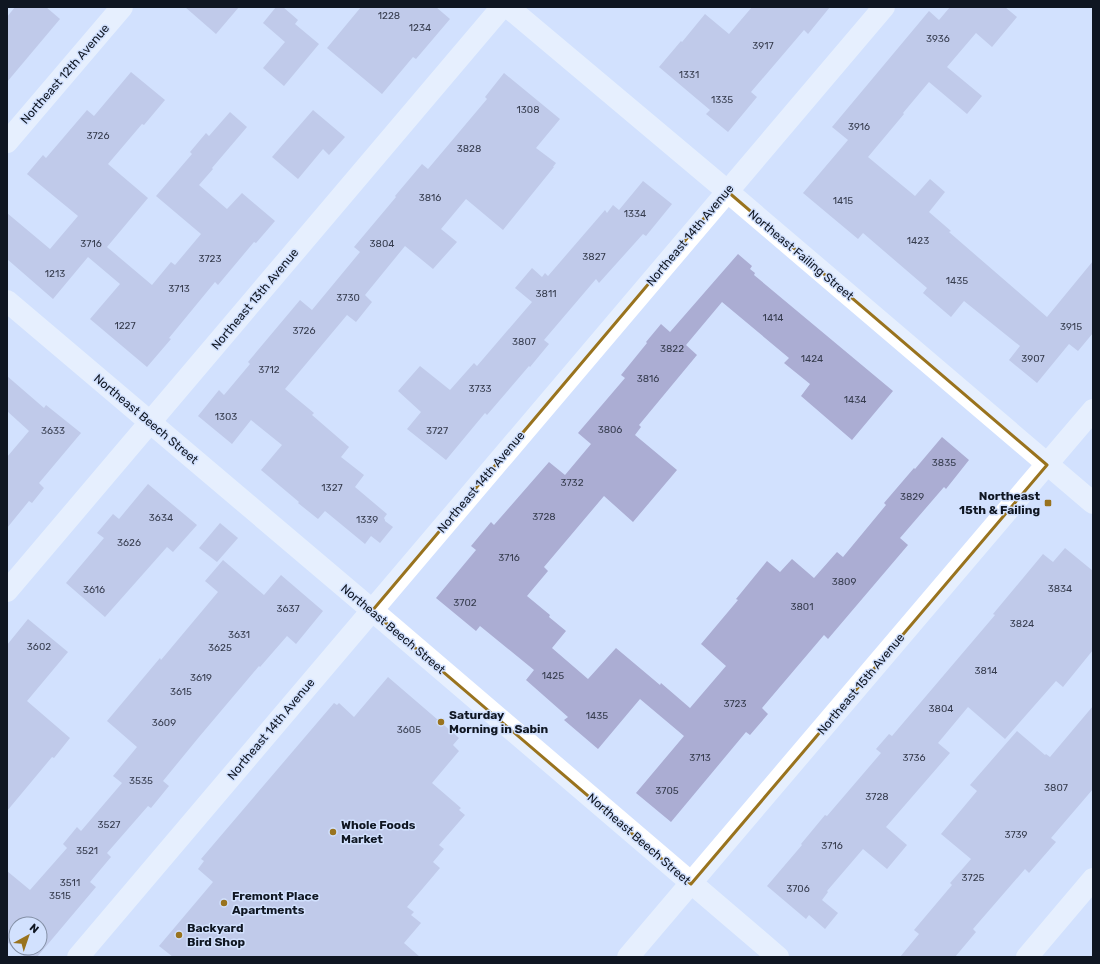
<svg xmlns="http://www.w3.org/2000/svg" width="1100" height="964" font-family="Rubik,sans-serif">
<style>
.building{fill:#abadd3;fill-rule:evenodd}
.lines{fill:none;stroke-linecap:round;stroke-linejoin:round}
.minor{stroke:#fff;stroke-width:22}
.tertiary{stroke:#fff;stroke-width:22}
.marked{fill:none;stroke:#99731e;stroke-width:3;stroke-linejoin:round}
.poi-dot{fill:#99731e;stroke:#d2e1fe;stroke-width:1.5}
.labels{text-anchor:middle;dominant-baseline:central;stroke-width:3;stroke-linejoin:round;paint-order:stroke}
.number-label{font-size:10px;fill:#363c4e}
.street-label{font-size:12px;fill:#0f1622;stroke:#d2e1fe}
.poi-label{font-size:12px;font-weight:bold;fill:#0f1622;stroke:#d2e1fe;text-anchor:start}
</style>
<rect width="100%" height="100%" fill="#d2e1fe"/>
<g class="building">
<polygon points="15,7 46,7 60,19 7,82 7,17"/>
<polygon points="185,7 239,7 216,34"/>
<polygon points="276,7 283,7 298,20 295,24 319,44 284,86 263,68 285,42 263,23"/>
<polygon points="361,7 436,7 450,19 416,59 413,57 382,94 327,48"/>
<polygon points="752,7 830,7 808,34 804,30 751,92 757,97 728,132 706,114 710,110 659,67 681,41 682,42 705,14 729,34"/>
<polygon points="950,7 1005,7 1017,17 992,47 976,33 947,67 982,96 967,114 929,82 903,113 904,114 868,157 915,196 930,179 945,192 929,212 951,231 949,232 1047,317 1093,261 1093,333 1078,351 1069,344 1037,383 1009,360 1020,346 964,301 951,317 923,293 927,288 863,233 858,239 803,193 848,140 832,127 929,11 939,20"/>
<polygon points="131,72 165,100 144,125 142,124 108,164 148,198 107,247 152,285 171,262 175,265 201,234 156,196 192,154 190,152 206,133 209,136 230,112 247,127 212,168 213,169 199,185 227,209 242,193 275,221 256,243 254,242 218,285 215,282 169,338 171,339 147,367 90,319 120,284 88,257 53,299 7,259 7,213 50,249 78,216 27,174 43,155 46,158 87,110 94,116"/>
<polygon points="504,73 560,119 536,148 556,163 553,167 554,167 503,230 466,199 441,229 457,242 433,269 405,246 365,295 372,302 356,322 347,315 285,389 314,413 312,415 349,447 341,457 364,475 355,487 387,514 384,518 385,520 385,521 393,527 380,543 371,536 365,544 325,511 318,519 298,503 299,502 261,470 282,445 251,420 232,444 198,416 219,390 224,395 250,364 248,362 300,300 312,310 360,252 354,247 396,197 395,196 422,164 428,169 487,99 485,97"/>
<polygon points="313,110 345,137 329,155 323,149 298,179 272,157"/>
<polygon points="643,181 672,204 646,236 643,234 599,283 596,279 544,340 549,344 530,367 529,366 487,415 485,413 446,460 407,429 421,412 398,391 420,366 450,390 474,363 477,366 532,302 515,288 532,268 542,277 545,273 548,276 605,210 607,213 613,205 619,210"/>
<polygon points="738,254 752,266 750,269 755,273 754,275 893,391 852,440 801,396 810,384 784,363 789,358 722,302 686,345 697,355 639,425 641,427 635,435 677,470 633,522 604,496 544,567 548,571 527,596 550,615 549,617 566,631 552,648 588,679 616,648 660,685 661,683 690,708 726,666 701,644 738,600 736,599 767,561 780,572 792,559 814,578 837,552 843,557 886,505 884,503 914,468 915,469 942,437 969,460 946,489 944,487 900,538 908,545 828,639 824,635 762,708 768,714 750,735 746,732 671,822 636,793 684,736 640,699 598,749 564,720 568,717 526,680 534,670 480,626 476,631 436,598 476,550 471,546 491,522 494,525 549,462 565,475 591,444 578,433 625,378 621,375 647,343 646,342 661,324 670,332"/>
<polygon points="7,376 44,408 46,405 81,433 39,483 44,488 32,503 29,501 7,528 7,457 29,431 7,411"/>
<polygon points="148,484 197,525 173,552 167,547 105,617 66,583 104,538 97,533 113,514 119,519"/>
<polygon points="220,523 238,538 217,562 199,548"/>
<polygon points="1065,548 1093,571 1093,650 1063,687 1056,681 1005,739 968,707 938,743 950,753 886,827 907,845 887,869 863,849 827,891 828,892 822,900 838,913 825,929 809,915 806,919 767,886 802,845 801,844 825,815 827,816 881,753 876,749 889,734 892,736 995,615 993,614 1043,554 1053,562"/>
<path d="M 223,560 L 264,595 L 281,575 L 323,611 L 296,644 L 287,636 L 260,667 L 259,666 L 199,737 L 163,781 L 169,786 L 151,808 L 148,806 L 107,853 L 111,857 L 90,882 L 96,887 L 37,957 L 25,957 L 7,942 L 7,871 L 30,890 L 67,848 L 63,844 L 77,827 L 81,831 L 122,783 L 113,776 L 137,747 L 107,721 L 160,658 L 161,660 L 218,592 L 205,581 ZM 16,924 L 40,924 L 40,948 L 16,948 Z"/>
<polygon points="28,619 68,652 27,701 70,738 54,758 52,757 7,811 7,645"/>
<polygon points="388,677 459,738 453,745 459,751 432,783 461,808 459,810 465,815 439,845 444,849 433,862 440,868 407,907 414,912 411,915 421,923 404,943 420,957 173,957 159,946 213,882 198,869 204,861 201,859 334,703 337,705 339,703 354,717"/>
<polygon points="1093,706 1093,789 1051,838 1056,842 1029,873 1025,869 973,929 976,932 955,957 900,957 919,934 914,930 952,885 950,883 971,859 941,834 977,791 970,785 1017,731 1045,755 1046,754 1050,757"/>
</g>
<g class="lines">
<g class="minor">
<polyline points="508,7 727,191 1093,503"/>
<polyline points="7,142 122,7"/>
<polyline points="7,301 393,628 778,957"/>
<polyline points="7,591 502,7"/>
<polyline points="78,957 884,7"/>
<polyline points="1027,957 1093,879"/>
</g>
<polyline class="tertiary" points="628,957 1093,410"/>
</g>
<path d="M0 0H1100V964H0ZM 727,191 L 1047,465 L 691,884 L 372,611 Z" fill="#d2e1fe" fill-opacity=".55" fill-rule="evenodd"/>
<path class="marked" d="M 727,191 L 1047,465 L 691,884 L 372,611 Z"/>
<g class="poi-dot">
<rect x="1044" y="499" width="8" height="8" rx="2"/>
<circle cx="441" cy="722" r="4"/>
<circle cx="333" cy="832" r="4"/>
<circle cx="224" cy="903" r="4"/>
<circle cx="179" cy="935" r="4"/>
</g>
<g class="labels">
<g class="number-label">
<text x="389" y="16">1228</text>
<text x="420" y="28">1234</text>
<text x="938" y="39">3936</text>
<text x="763" y="46">3917</text>
<text x="689" y="75">1331</text>
<text x="722" y="100">1335</text>
<text x="528" y="110">1308</text>
<text x="859" y="127">3916</text>
<text x="98" y="136">3726</text>
<text x="469" y="149">3828</text>
<text x="430" y="198">3816</text>
<text x="843" y="201">1415</text>
<text x="635" y="214">1334</text>
<text x="918" y="241">1423</text>
<text x="91" y="244">3716</text>
<text x="382" y="244">3804</text>
<text x="594" y="257">3827</text>
<text x="210" y="259">3723</text>
<text x="55" y="274">1213</text>
<text x="957" y="281">1435</text>
<text x="179" y="289">3713</text>
<text x="546" y="294">3811</text>
<text x="348" y="298">3730</text>
<text x="773" y="318">1414</text>
<text x="125" y="326">1227</text>
<text x="1071" y="327">3915</text>
<text x="304" y="331">3726</text>
<text x="524" y="342">3807</text>
<text x="672" y="349">3822</text>
<text x="812" y="359">1424</text>
<text x="1033" y="359">3907</text>
<text x="269" y="370">3712</text>
<text x="648" y="379">3816</text>
<text x="480" y="389">3733</text>
<text x="855" y="400">1434</text>
<text x="226" y="417">1303</text>
<text x="610" y="430">3806</text>
<text x="53" y="431">3633</text>
<text x="437" y="431">3727</text>
<text x="944" y="463">3835</text>
<text x="572" y="483">3732</text>
<text x="332" y="488">1327</text>
<text x="912" y="497">3829</text>
<text x="544" y="517">3728</text>
<text x="161" y="518">3634</text>
<text x="367" y="520">1339</text>
<text x="129" y="543">3626</text>
<text x="509" y="558">3716</text>
<text x="844" y="582">3809</text>
<text x="1060" y="589">3834</text>
<text x="94" y="590">3616</text>
<text x="465" y="603">3702</text>
<text x="802" y="607">3801</text>
<text x="288" y="609">3637</text>
<text x="1022" y="624">3824</text>
<text x="239" y="635">3631</text>
<text x="39" y="647">3602</text>
<text x="220" y="648">3625</text>
<text x="986" y="671">3814</text>
<text x="553" y="676">1425</text>
<text x="201" y="678">3619</text>
<text x="181" y="692">3615</text>
<text x="735" y="704">3723</text>
<text x="941" y="709">3804</text>
<text x="597" y="716">1435</text>
<text x="164" y="723">3609</text>
<text x="409" y="730">3605</text>
<text x="700" y="758">3713</text>
<text x="914" y="758">3736</text>
<text x="141" y="781">3535</text>
<text x="1056" y="788">3807</text>
<text x="667" y="791">3705</text>
<text x="877" y="797">3728</text>
<text x="109" y="825">3527</text>
<text x="1016" y="835">3739</text>
<text x="832" y="846">3716</text>
<text x="87" y="851">3521</text>
<text x="973" y="878">3725</text>
<text x="70" y="883">3511</text>
<text x="798" y="889">3706</text>
<text x="60" y="896">3515</text>
</g>
<g class="street-label">
<text transform="translate(65 74) rotate(-49)">Northeast 12th Avenue</text>
<text transform="translate(690 235) rotate(-50)">Northeast 14th Avenue</text>
<text transform="translate(801 255) rotate(40)">Northeast Failing Street</text>
<text transform="translate(255 299) rotate(-50)">Northeast 13th Avenue</text>
<text transform="translate(146 419) rotate(40)">Northeast Beech Street</text>
<text transform="translate(481 482) rotate(-50)">Northeast 14th Avenue</text>
<text transform="translate(393 629) rotate(40)">Northeast Beech Street</text>
<text transform="translate(861 684) rotate(-50)">Northeast 15th Avenue</text>
<text transform="translate(271 729) rotate(-50)">Northeast 14th Avenue</text>
<text transform="translate(639 839) rotate(41)">Northeast Beech Street</text>
</g>
<g class="poi-label">
<text x="1040" y="496" text-anchor="end">Northeast<tspan x="1040" dy="14">15th &amp; Failing</tspan></text>
<text x="449" y="715">Saturday<tspan x="449" dy="14">Morning in Sabin</tspan></text>
<text x="341" y="825">Whole Foods<tspan x="341" dy="14">Market</tspan></text>
<text x="232" y="896">Fremont Place<tspan x="232" dy="14">Apartments</tspan></text>
<text x="187" y="928">Backyard<tspan x="187" dy="14">Bird Shop</tspan></text>
</g>
</g>
<rect width="1100" height="964" fill="none" stroke="#0f1622" stroke-width="16"/>
<g transform="translate(28 936) rotate(40)"><circle r="19" fill="#d2e1fe" stroke="#8490a6"/>
<path d="M0-3L7 15L0 10L-7 15Z" fill="#99731e"/>
<text y="-6" font-size="11" font-weight="bold" text-anchor="middle" fill="#0f1622">N</text>
</g>
</svg>
